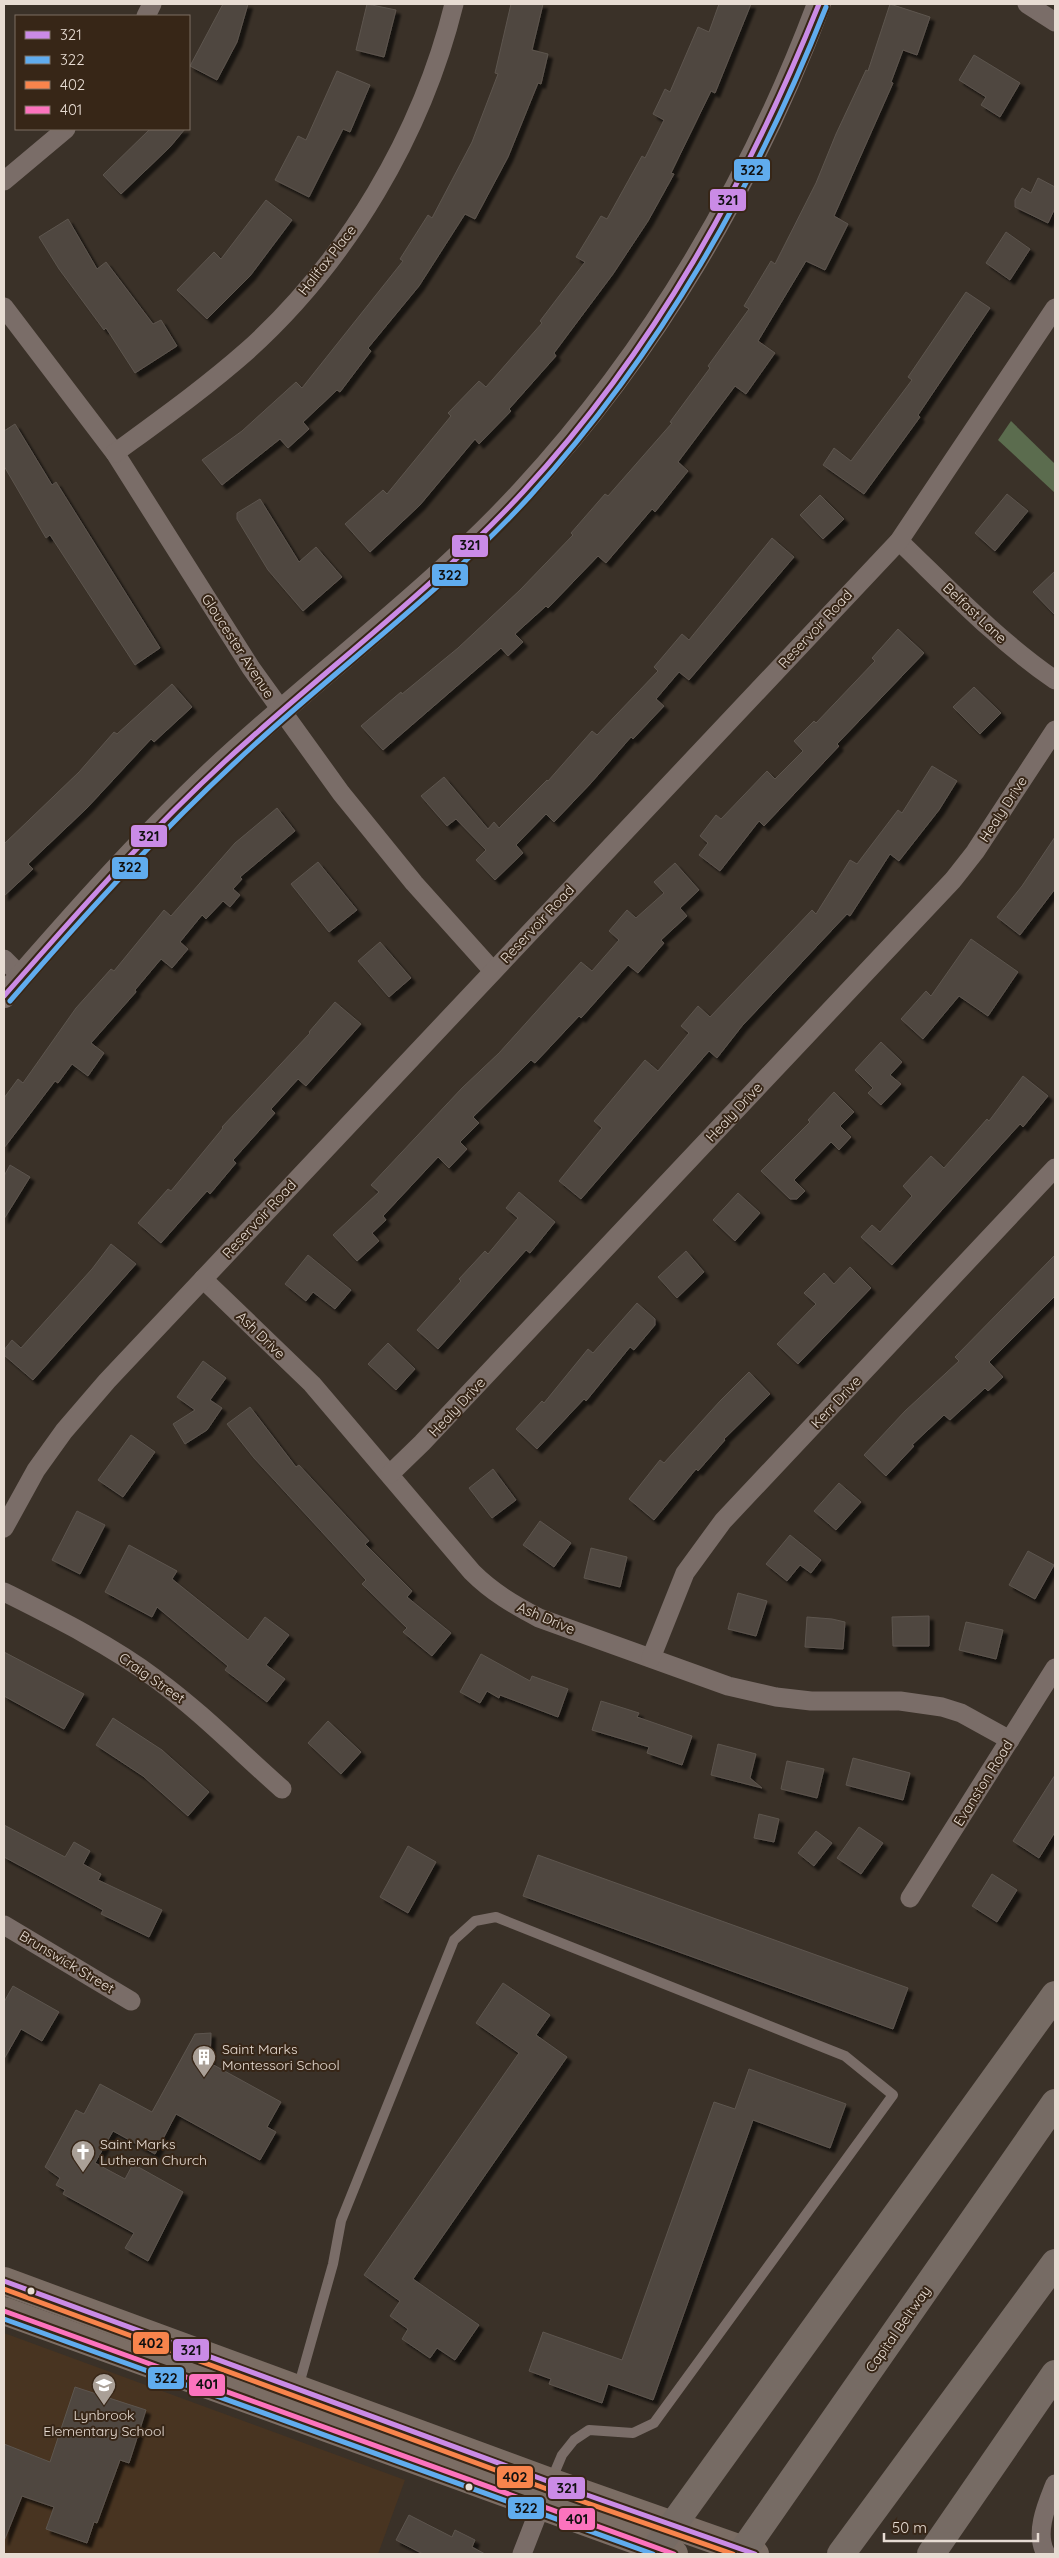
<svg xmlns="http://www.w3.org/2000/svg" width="1059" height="2558" font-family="Quicksand,sans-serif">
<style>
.built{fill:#483421}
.forest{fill:#5b6c4e}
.building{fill:#4f4740;stroke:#5d554e;filter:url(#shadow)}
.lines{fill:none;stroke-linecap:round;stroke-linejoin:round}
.service{stroke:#7a6d68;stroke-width:10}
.minor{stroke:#7a6d68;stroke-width:19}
.tertiary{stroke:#7a6d68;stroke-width:24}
.primary{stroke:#7b6d64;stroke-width:28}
.motorway{stroke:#766b64;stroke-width:28}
.bus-1-casing{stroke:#372617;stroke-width:9}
.bus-2-casing{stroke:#372617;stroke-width:9}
.bus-3-casing{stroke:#372617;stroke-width:9}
.bus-4-casing{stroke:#372617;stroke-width:9}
.bus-1{stroke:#ca8be6;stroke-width:5}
.bus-2{stroke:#60acee;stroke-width:5}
.bus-3{stroke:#f8844c;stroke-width:5}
.bus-4{stroke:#fc73be;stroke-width:5}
.bus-dot{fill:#e7dcd3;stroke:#372617;stroke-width:2}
.labels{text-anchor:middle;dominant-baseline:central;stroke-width:4;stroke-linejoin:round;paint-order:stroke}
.street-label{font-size:14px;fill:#e7dcd3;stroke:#372617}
.poi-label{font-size:14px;fill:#e7dcd3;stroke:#372617;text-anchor:start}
.line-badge{stroke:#372617;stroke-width:2}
.pale-badge-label{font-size:14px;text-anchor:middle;font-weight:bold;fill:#111}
</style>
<defs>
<filter id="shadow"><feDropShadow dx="4.5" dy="4.5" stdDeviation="1" flood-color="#0009"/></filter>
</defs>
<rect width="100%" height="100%" fill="#3a3128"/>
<polygon class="built" points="4,2333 405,2480 378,2554 4,2554"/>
<polygon class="forest" points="1011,421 1055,464 1055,493 998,440"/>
<g class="building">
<polygon points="223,4 248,4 237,42 217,80 190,66"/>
<polygon points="367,4 396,10 384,57 356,50"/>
<polygon points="511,4 543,4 532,50 548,54 541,84 538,83 508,157 475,219 465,214 419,286 368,348 371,351 340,392 337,390 303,422 309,429 288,448 280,439 222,485 202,460 242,431 296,382 302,388 403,261 400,259 428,215 432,218 472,142 498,74 495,73"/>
<polygon points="719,4 751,4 715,93 711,91 671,173 674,174 648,221 613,274 554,353 556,356 509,409 511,411 479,444 475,439 420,505 370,552 345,524 383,490 387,494 451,416 448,413 479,381 486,387 542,323 540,321 585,262 576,257 601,216 607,219 642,156 645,158 664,120 653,114 665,89 670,92 698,27 709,32"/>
<polygon points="890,4 930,17 917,55 903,50 891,82 893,83 834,216 848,224 825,270 806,261 758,341 775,353 746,394 735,386 678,462 688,471 655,512 652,509 606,563 598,556 548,608 546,606 515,634 523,642 508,656 501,648 383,750 361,726 401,692 402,694 458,648 520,590 573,535 571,533 605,494 608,496 672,423 670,422 710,368 708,366 749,309 744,306 771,261 775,264 816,183 836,134 866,70 868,71"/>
<polygon points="974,55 1020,83 1000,117 981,105 986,97 959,80"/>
<polygon points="337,71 370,85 350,132 343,129 309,197 275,180 298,136 306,140"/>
<polygon points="150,129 185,129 170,147 121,194 103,175"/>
<polygon points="1038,178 1055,187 1055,208 1048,223 1015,207 1015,200 1022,188 1031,193"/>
<polygon points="266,200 292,220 250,276 207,319 177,290 214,252 221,259"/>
<polygon points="68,219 97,269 106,262 153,324 161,320 177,346 135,373 106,328 104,330 59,269 39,237"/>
<polygon points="1006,232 1030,249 1010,280 986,263"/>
<polygon points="966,292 990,308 918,415 920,417 864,494 823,465 834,448 851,461 912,380 908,377"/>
<polygon points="15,424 52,485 56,482 160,648 135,665 50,535 46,538 4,466 4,431"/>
<polygon points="1007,494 1028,511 995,551 975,533"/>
<polygon points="820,495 844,519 823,539 800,515"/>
<polygon points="260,499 299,562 316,547 342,577 303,611 268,570 237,519 237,513"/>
<polygon points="772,538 794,557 689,680 679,672 656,699 664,706 633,739 631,737 591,783 554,822 546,814 516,845 523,853 495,880 476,860 486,850 456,819 447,826 421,796 444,777 488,829 494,822 499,828 547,780 548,781 592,731 597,735 658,671 654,667 682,634 689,640"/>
<polygon points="1055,571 1055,615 1033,592"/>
<polygon points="898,629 924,653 837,744 839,746 764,826 759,821 720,871 699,855 708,843 700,836 716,815 721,819 767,771 775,779 803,751 794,741 814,721 816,723 875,661 872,658"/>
<polygon points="172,684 192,707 154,742 151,739 87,808 28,864 33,869 4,896 4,844 79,772 114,732 117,734"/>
<polygon points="974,687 1001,713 980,734 953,707"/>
<polygon points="932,766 957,781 939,810 899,861 890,854 850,916 847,914 742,1026 717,1058 709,1051 581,1199 559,1181 602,1128 594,1121 645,1060 658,1071 689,1033 681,1026 698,1006 710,1017 812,910 816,914 850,860 857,864 898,810 902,813"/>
<polygon points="277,808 295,831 240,877 242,879 233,889 240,895 230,907 223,901 206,919 202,915 180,942 188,949 172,968 161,959 135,990 136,992 91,1043 104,1053 88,1076 72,1064 58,1083 55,1081 4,1148 4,1098 18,1079 23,1083 76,1008 111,969 114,971 164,910 171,916 235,843"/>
<polygon points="1055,837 1055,889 1020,935 997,917 1022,886"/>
<polygon points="318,862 357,910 329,932 291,884"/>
<polygon points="675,863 699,890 680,908 687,916 661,940 664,943 638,973 628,965 581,1018 579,1016 535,1063 531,1060 473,1117 479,1123 460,1142 467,1149 449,1168 438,1157 383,1216 386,1220 372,1233 379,1241 357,1261 333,1235 379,1192 371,1185 462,1088 499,1053 581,962 592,971 619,940 609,931 627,910 636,918 664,893 654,882"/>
<polygon points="971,939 1018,972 988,1016 959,996 923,1039 901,1019 926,991 931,996"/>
<polygon points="380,942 411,978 389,997 358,961"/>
<polygon points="335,1002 361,1024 306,1086 298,1079 271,1109 275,1113 233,1160 236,1163 210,1194 207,1191 161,1243 138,1223 168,1189 171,1191 223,1128 222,1127 310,1033 309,1032"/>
<polygon points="881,1042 902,1062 890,1075 901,1084 881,1105 868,1093 873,1088 855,1070"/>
<polygon points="1023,1076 1048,1096 1023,1127 1020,1124 892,1265 861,1237 872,1225 880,1232 912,1196 903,1186 931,1156 944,1168 987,1119 989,1121"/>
<polygon points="834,1092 854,1112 840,1126 851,1137 839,1150 831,1142 794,1180 805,1191 797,1199 790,1199 761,1171 810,1122 808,1120"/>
<polygon points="10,1165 30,1177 4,1219 4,1176"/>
<polygon points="519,1192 555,1222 530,1253 526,1250 438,1349 417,1330 461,1281 459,1279 485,1251 488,1254 518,1218 506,1208"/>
<polygon points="738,1193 760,1213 735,1241 713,1220"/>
<polygon points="111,1244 136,1264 33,1380 4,1355 4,1350 12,1340 21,1348 92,1269"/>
<polygon points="686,1251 704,1272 677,1298 658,1277"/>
<polygon points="308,1255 351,1290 335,1309 313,1292 306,1301 285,1284"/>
<polygon points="1055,1255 1055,1296 989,1362 1003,1377 988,1391 985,1388 950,1420 944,1415 912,1445 914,1446 886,1476 864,1455 905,1411 959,1361 955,1357"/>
<polygon points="850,1267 871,1288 798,1364 777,1344 816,1304 804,1293 824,1273 834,1284"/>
<polygon points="637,1303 655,1319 655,1325 634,1350 630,1347 586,1401 584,1399 537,1449 516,1429 542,1401 544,1403 588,1349 593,1353"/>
<polygon points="388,1343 415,1369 396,1390 368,1364"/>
<polygon points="203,1361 226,1378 210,1400 222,1408 207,1430 185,1444 173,1424 195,1410 177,1397"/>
<polygon points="749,1372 770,1394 724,1439 725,1440 698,1471 696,1469 654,1520 629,1499 660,1460 664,1463 720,1401"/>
<polygon points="250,1407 296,1467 299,1465 369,1541 365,1544 412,1591 407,1597 451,1633 432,1656 403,1632 407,1628 362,1584 366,1580 254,1458 227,1424"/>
<polygon points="131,1435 155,1452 123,1497 98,1480"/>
<polygon points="493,1469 516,1500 492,1518 469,1488"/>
<polygon points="839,1483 861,1502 836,1530 814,1511"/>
<polygon points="77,1511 105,1525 80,1574 52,1560"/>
<polygon points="540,1521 571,1543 554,1567 523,1545"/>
<polygon points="790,1535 821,1560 811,1573 800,1565 787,1581 766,1564"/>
<polygon points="129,1545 177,1571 172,1579 248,1640 265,1617 289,1635 266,1665 285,1679 267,1702 225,1670 228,1666 157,1607 152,1617 105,1592"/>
<polygon points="591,1548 627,1557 620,1587 584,1578"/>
<polygon points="1028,1551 1054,1565 1035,1599 1009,1585"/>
<polygon points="738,1593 767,1601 756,1636 728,1629"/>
<polygon points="929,1616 929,1646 893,1646 892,1617"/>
<polygon points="807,1617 832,1619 845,1622 843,1649 805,1647"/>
<polygon points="966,1622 1003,1630 996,1659 959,1650"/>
<polygon points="4,1652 84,1694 64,1729 4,1696"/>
<polygon points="481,1654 530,1681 532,1676 568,1689 558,1717 500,1695 499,1698 487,1691 480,1703 460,1692"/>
<polygon points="601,1701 639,1713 637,1717 692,1736 682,1765 647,1753 649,1747 592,1730"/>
<polygon points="113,1718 162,1750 209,1792 188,1816 143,1776 96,1745"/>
<polygon points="328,1721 361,1752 341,1774 308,1743"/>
<polygon points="718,1744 756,1754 750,1778 762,1788 711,1775"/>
<polygon points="853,1758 910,1773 903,1800 846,1785"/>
<polygon points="787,1761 824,1769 817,1798 781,1789"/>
<polygon points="1055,1775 1055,1832 1039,1858 1013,1841"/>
<polygon points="759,1814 779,1819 774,1842 754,1838"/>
<polygon points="4,1825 65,1857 74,1842 90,1851 83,1864 101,1874 98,1880 162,1910 149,1937 101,1914 103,1910 4,1857"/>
<polygon points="859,1827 883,1843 861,1874 837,1858"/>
<polygon points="816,1831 832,1843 814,1866 798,1853"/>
<polygon points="408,1846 436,1862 408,1913 380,1897"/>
<polygon points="538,1855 908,1988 893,2029 523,1896"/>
<polygon points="992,1874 1017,1890 997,1922 972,1906"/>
<polygon points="503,1983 550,2015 536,2035 567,2057 413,2279 479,2325 455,2360 437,2348 430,2358 402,2339 408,2329 390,2316 400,2301 364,2275 519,2053 476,2023"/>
<polygon points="13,1986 59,2012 42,2041 21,2029 4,2059 4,2002"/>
<polygon points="211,2033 210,2063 281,2102 267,2127 276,2132 260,2160 176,2114 155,2154 113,2131 95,2163 125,2179 133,2164 183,2192 148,2261 125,2248 134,2233 63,2194 65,2190 56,2185 60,2178 45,2167 76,2110 84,2114 100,2084 152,2112 195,2034"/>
<polygon points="749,2069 846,2104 830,2148 753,2120 653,2400 608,2384 602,2403 549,2384 551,2379 529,2371 543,2332 622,2360 714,2102 735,2109"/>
<polygon points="75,2387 146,2410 129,2463 120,2460 97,2523 94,2522 87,2543 46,2529 54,2507 22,2496 4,2541 4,2444 50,2462"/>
<polygon points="409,2515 452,2537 455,2530 475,2540 472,2547 485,2554 423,2554 396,2540"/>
</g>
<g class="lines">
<polyline class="service" points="298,2388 333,2264 341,2221 454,1940 475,1921 496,1917 845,2056 893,2095 654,2423 633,2433 589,2430 574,2440 562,2455 551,2481"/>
<g class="minor">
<polyline points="1027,4 1055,22"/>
<polyline points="146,16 152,4"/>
<polyline points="4,181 66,129"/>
<polyline points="4,307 115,453 251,668 341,793 414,883 493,971"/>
<path d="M 115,453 C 160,420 205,388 247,351 C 347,261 422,134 454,4"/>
<path d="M 899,541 C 949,589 998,641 1055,680"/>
<polyline points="4,959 21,976"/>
<path d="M 203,1279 L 312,1384 L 472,1572 C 492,1592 514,1605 539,1618 L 728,1686 L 776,1697 L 811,1701 L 900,1701 L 942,1707 L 961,1713 L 1010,1740"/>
<polyline points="390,1474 422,1443 953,880 975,852 1055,730"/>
<polyline points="4,1528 36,1470 64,1431 107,1381 899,541 1055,308"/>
<path d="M 4,1592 C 56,1618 109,1644 156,1679 C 201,1712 240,1752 282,1789"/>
<polyline points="651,1658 685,1573 723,1521 1055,1168"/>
<polyline points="910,1898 1055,1668"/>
<polyline points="4,1925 131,2001"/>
<polyline points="522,2554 545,2495"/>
<path d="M 1046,2554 C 1034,2533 1047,2504 1055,2484"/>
</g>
<path class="tertiary" d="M 4,996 C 71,919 139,842 213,772 C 314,677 429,594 523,492 C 653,351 752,183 819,4"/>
<g class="primary">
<polyline points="4,2281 550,2482 755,2554"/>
<polyline points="4,2311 674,2554"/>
</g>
<g class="motorway">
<polyline points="652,2554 1055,1995"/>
<polyline points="741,2554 1055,2103"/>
<polyline points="841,2554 1055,2263"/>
<polyline points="931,2554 1055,2374"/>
</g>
<g class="bus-1-casing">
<g id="bus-1">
<path d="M 4,996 C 83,906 162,816 252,737 C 343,656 440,582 523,492 C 654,350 747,183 819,4"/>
<polyline points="4,2281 550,2482 755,2554"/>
</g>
</g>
<g class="bus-2-casing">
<g id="bus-2">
<path d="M 10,1001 C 87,912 166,825 253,746 C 345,662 446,588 530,496 C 661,351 754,188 826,7"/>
<polyline points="4,2319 653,2554"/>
</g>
</g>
<g class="bus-3-casing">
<polyline id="bus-3" points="4,2289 547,2489 733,2554"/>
</g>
<g class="bus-4-casing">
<polyline id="bus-4" points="4,2311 674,2554"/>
</g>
<use href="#bus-1" class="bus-1"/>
<use href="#bus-2" class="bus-2"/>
<use href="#bus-3" class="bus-3"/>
<use href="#bus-4" class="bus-4"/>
</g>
<defs>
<g id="building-pin" transform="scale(1.25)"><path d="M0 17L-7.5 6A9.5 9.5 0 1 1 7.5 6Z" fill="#aaa097" stroke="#372617"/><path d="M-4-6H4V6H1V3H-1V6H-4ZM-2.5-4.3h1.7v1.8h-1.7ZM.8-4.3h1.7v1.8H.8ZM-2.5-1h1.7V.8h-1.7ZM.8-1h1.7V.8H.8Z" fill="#fff"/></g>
<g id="church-pin" transform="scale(1.25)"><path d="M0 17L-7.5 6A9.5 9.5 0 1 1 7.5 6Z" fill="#aaa097" stroke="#372617"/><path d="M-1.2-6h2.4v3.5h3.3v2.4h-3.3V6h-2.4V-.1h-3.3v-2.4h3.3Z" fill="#fff"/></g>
<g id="school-pin" transform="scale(1.25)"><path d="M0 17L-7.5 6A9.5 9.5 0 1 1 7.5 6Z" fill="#aaa097" stroke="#372617"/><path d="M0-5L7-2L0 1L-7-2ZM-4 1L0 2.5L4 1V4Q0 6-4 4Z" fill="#fff"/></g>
</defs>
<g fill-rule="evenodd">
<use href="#building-pin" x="204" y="2057"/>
<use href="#church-pin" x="83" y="2152"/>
<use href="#school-pin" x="104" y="2385"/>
</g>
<g class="bus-dot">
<circle cx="31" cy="2291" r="4.5"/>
<circle cx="469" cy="2487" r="4.5"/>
</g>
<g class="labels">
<g class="street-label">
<text transform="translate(327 260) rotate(-52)">Halifax Place</text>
<text transform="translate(975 613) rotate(43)">Belfast Lane</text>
<text transform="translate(815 629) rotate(-47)">Reservoir Road</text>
<text transform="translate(238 646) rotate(57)">Gloucester Avenue</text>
<text transform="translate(1003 809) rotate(-57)">Healy Drive</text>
<text transform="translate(537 924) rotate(-47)">Reservoir Road</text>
<text transform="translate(734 1112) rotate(-47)">Healy Drive</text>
<text transform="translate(259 1219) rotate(-47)">Reservoir Road</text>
<text transform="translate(261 1335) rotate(44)">Ash Drive</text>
<text transform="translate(836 1402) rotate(-47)">Kerr Drive</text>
<text transform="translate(457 1407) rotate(-47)">Healy Drive</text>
<text transform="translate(546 1618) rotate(23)">Ash Drive</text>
<text transform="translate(152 1678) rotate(35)">Craig Street</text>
<text transform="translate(983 1783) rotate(-58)">Evanston Road</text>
<text transform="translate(67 1962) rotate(31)">Brunswick Street</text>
<text transform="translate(898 2329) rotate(-55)">Capital Beltway</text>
</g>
<g class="poi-label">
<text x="222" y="2049">Saint Marks<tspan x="222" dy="16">Montessori School</tspan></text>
<text x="100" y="2144">Saint Marks<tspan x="100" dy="16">Lutheran Church</tspan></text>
<text x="104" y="2415" text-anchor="middle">Lynbrook<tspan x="104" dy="16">Elementary School</tspan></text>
</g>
</g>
<g class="line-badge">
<rect x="733" y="158" width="38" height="24" rx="5" fill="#60acee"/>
<rect x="709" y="188" width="38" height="24" rx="5" fill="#ca8be6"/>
<rect x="451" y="534" width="38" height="24" rx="5" fill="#ca8be6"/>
<rect x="431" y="563" width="38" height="24" rx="5" fill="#60acee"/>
<rect x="130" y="824" width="38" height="24" rx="5" fill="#ca8be6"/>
<rect x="111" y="856" width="38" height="24" rx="5" fill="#60acee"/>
<rect x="132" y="2331" width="38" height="24" rx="5" fill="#f8844c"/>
<rect x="172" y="2338" width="38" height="24" rx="5" fill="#ca8be6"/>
<rect x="147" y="2366" width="38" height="24" rx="5" fill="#60acee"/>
<rect x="188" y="2373" width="38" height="24" rx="5" fill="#fc73be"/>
<rect x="496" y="2465" width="38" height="24" rx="5" fill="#f8844c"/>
<rect x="547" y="2476" width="39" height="24" rx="5" fill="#ca8be6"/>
<rect x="507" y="2496" width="38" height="24" rx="5" fill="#60acee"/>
<rect x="558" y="2507" width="38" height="24" rx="5" fill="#fc73be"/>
</g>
<g class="pale-badge-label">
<text x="752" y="175">322</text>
<text x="728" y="205">321</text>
<text x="470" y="550">321</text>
<text x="450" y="580">322</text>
<text x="149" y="841">321</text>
<text x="130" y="872">322</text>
<text x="151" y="2348">402</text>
<text x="191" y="2355">321</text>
<text x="166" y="2383">322</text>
<text x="207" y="2389">401</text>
<text x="515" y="2482">402</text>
<text x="567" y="2493">321</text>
<text x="526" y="2513">322</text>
<text x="577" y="2524">401</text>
</g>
<rect width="1059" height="2558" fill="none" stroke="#e7dcd3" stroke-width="10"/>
<rect x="15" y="15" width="175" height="115" fill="#372617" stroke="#7d6f62"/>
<rect x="25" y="31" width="25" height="8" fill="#ca8be6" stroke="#7d6f62"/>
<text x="60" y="40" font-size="15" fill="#e7dcd3">321</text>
<rect x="25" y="56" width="25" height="8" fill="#60acee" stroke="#7d6f62"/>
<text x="60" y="65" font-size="15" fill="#e7dcd3">322</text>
<rect x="25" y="81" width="25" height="8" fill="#f8844c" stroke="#7d6f62"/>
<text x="60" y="90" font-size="15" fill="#e7dcd3">402</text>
<rect x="25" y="106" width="25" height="8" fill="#fc73be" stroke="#7d6f62"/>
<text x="60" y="115" font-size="15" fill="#e7dcd3">401</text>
<path d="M884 2533v8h154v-8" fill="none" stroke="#e7dcd3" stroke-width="2.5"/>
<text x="892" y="2533" font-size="15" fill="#e7dcd3" stroke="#372617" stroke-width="4" paint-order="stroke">50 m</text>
</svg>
